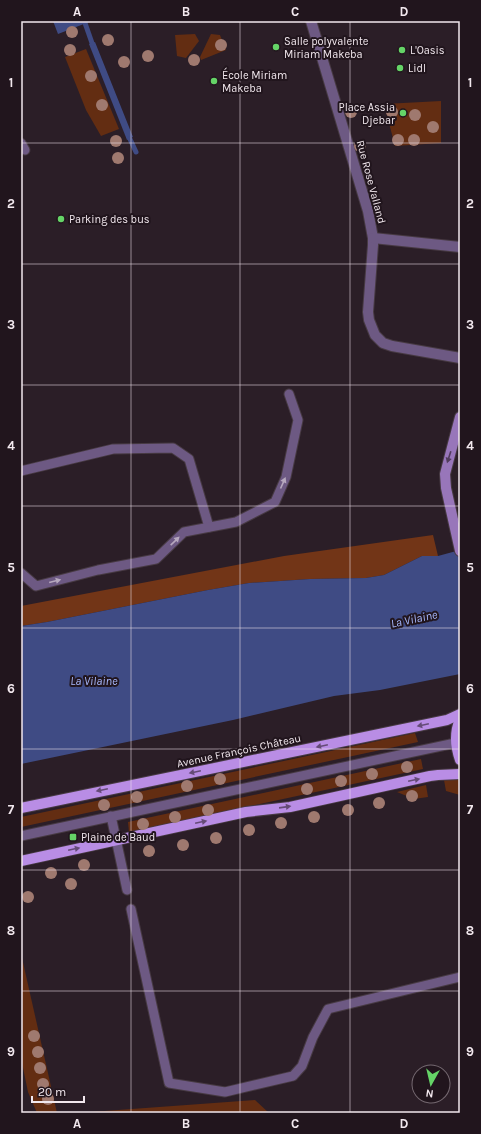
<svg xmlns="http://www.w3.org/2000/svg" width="481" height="1134" font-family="Karla,sans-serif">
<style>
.green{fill:#632d12}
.forest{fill:#723517}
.water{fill:#3f4b84}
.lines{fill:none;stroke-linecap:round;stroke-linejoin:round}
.stream{stroke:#3f4b84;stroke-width:5}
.lane-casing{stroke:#473a43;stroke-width:11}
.street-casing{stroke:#473a43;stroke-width:12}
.secondary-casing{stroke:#473a43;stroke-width:12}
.primary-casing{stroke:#473a43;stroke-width:12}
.lane{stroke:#6d5983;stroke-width:9}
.street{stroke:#6d5983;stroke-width:10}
.secondary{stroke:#9876ba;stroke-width:10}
.primary{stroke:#b98de5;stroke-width:10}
.tree{fill:#9f796f}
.oneway{fill:#513c5c}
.oneway2{fill:#b6a8be}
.oneway3{fill:#654b77}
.grid{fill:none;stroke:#f2e8ee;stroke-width:1;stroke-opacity:0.55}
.poi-dot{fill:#65d467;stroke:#21151d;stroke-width:1.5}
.labels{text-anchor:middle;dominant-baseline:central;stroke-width:4;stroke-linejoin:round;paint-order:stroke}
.poi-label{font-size:11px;fill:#f2e8ee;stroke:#21151d;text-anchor:start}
.street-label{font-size:11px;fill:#f2e8ee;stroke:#21151d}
.water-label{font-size:12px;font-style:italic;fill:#a9baff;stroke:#21151d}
.neatline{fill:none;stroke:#f2e8ee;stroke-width:1.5}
.grid-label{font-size:13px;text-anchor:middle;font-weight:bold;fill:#f2e8ee}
</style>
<rect width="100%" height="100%" fill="#2b1e27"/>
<g class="green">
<polygon points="195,34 199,41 186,58 177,56 175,35"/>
<polygon points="211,34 220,35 226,50 201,60 200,57"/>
<polygon points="86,49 119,129 101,136 86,110 65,57"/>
<polygon points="441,101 441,143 395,146 384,104"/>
<polygon points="415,733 418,742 21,827 21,817"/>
<polygon points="421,759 423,769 129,832 128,822"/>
<polygon points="444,780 460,780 460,795 446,791"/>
<polygon points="426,785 428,797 414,799 397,792"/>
<polygon points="21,956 22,958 57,1113 37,1113 28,1092 21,1058"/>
<polygon points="255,1100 269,1113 77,1113"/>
</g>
<polygon class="forest" points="433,535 438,556 422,556 384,575 366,578 310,579 249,583 208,590 47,622 21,626 21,606 284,556"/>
<g class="water">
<polygon points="53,21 88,21 89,22 58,34"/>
<polygon points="95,42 133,137 127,140 89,44"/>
<polygon points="460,550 460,674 380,690 334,696 233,720 21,764 21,626 47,622 208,590 249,583 310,579 366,578 384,575 422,556 438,556"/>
</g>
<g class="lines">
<g class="stream">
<polyline points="85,23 92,43"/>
<polyline points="130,139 136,152"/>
</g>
<g class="lane-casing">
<g id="lane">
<polyline points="21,143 25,150"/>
<polyline points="21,471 113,449 173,448 189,459 209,527"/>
<polyline points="21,573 36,586 98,570 156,559 184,532 236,522 275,502 286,477 298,420 289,394"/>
<polyline points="111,816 127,890"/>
<polyline points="21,836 460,742"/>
<polyline points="131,909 169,1083 225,1092 293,1076 302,1066 313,1037 328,1009 460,977"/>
</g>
</g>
<g class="street-casing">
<g id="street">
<polyline points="311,21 368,211 373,238 373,245 368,312 369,320 375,335 383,343 392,346 460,358"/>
<polyline points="373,238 460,247"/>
</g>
</g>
<g class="secondary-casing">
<polyline id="secondary" points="460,417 445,474 446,488 460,551"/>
</g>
<g class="primary-casing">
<g id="primary">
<path d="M 460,719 C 454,733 455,746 460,760"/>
<polyline points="21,808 447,720 460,714"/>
<polyline points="21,861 246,812 290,807 430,776 438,775 460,774"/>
</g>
</g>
<use href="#lane" class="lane"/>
<use href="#street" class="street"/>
<use href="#secondary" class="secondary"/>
<use href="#primary" class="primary"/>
</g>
<g class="tree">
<circle cx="72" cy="32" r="6"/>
<circle cx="108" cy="40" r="6"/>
<circle cx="221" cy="45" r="6"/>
<circle cx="70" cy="50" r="6"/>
<circle cx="148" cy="56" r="6"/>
<circle cx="194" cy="60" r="6"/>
<circle cx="124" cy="62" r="6"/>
<circle cx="91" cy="76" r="6"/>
<circle cx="102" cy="105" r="6"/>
<circle cx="351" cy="112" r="6"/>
<circle cx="392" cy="112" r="6"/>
<circle cx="415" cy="115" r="6"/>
<circle cx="433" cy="127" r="6"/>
<circle cx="398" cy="140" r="6"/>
<circle cx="414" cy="140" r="6"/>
<circle cx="116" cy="141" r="6"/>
<circle cx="360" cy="146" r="6"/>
<circle cx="118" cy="158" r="6"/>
<circle cx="407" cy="767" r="6"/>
<circle cx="372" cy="774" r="6"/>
<circle cx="220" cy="779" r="6"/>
<circle cx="341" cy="781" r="6"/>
<circle cx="187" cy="786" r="6"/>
<circle cx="307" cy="789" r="6"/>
<circle cx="412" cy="796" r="6"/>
<circle cx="137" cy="797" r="6"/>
<circle cx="379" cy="803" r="6"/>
<circle cx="104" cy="805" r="6"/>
<circle cx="208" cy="810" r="6"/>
<circle cx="348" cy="810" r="6"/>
<circle cx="175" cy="817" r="6"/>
<circle cx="314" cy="817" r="6"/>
<circle cx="281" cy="823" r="6"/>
<circle cx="143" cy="824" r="6"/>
<circle cx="249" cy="830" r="6"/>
<circle cx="216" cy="838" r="6"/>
<circle cx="183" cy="845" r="6"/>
<circle cx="149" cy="851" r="6"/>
<circle cx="84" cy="865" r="6"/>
<circle cx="51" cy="873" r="6"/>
<circle cx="71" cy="884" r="6"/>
<circle cx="28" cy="897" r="6"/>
<circle cx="34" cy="1036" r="6"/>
<circle cx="38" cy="1052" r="6"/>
<circle cx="40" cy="1068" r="6"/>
<circle cx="43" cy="1084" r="6"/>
<circle cx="48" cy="1099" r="6"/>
</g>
<defs><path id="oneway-solid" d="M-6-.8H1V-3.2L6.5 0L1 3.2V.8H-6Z"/></defs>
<use class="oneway" href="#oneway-solid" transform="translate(449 457) rotate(108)"/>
<g class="oneway2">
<use href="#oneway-solid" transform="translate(283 483) rotate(-66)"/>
<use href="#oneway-solid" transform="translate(175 541) rotate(-44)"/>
<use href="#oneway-solid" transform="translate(55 581) rotate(-14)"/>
</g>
<g class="oneway3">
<use href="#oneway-solid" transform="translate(423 725) rotate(168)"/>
<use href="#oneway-solid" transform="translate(322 746) rotate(168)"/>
<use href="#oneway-solid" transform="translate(195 772) rotate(168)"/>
<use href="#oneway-solid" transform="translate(414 780) rotate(-12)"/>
<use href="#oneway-solid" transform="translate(102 790) rotate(168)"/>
<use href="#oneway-solid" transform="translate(285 807) rotate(-8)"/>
<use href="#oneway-solid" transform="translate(201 822) rotate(-12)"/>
<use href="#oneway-solid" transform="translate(74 849) rotate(-12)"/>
</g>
<path class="grid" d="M 131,21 L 131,1113M 240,21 L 240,1113M 350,21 L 350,1113M 21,143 L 460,143M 21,264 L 460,264M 21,385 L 460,385M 21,506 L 460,506M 21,628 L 460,628M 21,749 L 460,749M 21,870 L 460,870M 21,991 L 460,991"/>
<g class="poi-dot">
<circle cx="276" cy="47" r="4"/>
<circle cx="402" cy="50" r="4"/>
<circle cx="400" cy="68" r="4"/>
<circle cx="214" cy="81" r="4"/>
<circle cx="403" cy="113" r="4"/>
<circle cx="61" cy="219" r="4"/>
<rect x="69" y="833" width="8" height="8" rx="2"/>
</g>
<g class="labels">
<g class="poi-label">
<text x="284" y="41">Salle polyvalente<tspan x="284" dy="13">Miriam Makeba</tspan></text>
<text x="410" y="50">L'Oasis</text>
<text x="408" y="68">Lidl</text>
<text x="222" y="75">École Miriam<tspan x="222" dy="13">Makeba</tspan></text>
<text x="395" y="107" text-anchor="end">Place Assia<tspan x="395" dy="13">Djebar</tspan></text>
<text x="69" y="219">Parking des bus</text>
<text x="81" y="837">Plaine de Baud</text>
</g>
<g class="street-label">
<text transform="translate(371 182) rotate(75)">Rue Rose Valland</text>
<text transform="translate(239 751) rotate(-12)">Avenue François Château</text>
</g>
<g class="water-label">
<text transform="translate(414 619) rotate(-12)">La Vilaine</text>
<text x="94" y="681">La Vilaine</text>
</g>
</g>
<rect width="481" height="1134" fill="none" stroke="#21151d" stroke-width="44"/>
<g transform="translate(431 1084) rotate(188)"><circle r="19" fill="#21151d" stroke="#756971"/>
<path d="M0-3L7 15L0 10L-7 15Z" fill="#65d467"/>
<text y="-6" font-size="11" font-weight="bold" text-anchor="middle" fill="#f2e8ee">N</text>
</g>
<path d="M32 1096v6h52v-6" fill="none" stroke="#f2e8ee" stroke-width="2"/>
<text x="38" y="1096" font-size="12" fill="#f2e8ee" stroke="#21151d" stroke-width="3" paint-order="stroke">20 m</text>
<rect x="22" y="22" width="437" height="1090" class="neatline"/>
<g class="grid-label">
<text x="77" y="16">A</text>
<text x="186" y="16">B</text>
<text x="295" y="16">C</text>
<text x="404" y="16">D</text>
<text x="11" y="87">1</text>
<text x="470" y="87">1</text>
<text x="11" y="208">2</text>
<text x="470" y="208">2</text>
<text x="11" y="329">3</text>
<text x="470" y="329">3</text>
<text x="11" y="450">4</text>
<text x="470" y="450">4</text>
<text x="11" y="572">5</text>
<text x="470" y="572">5</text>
<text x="11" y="693">6</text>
<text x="470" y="693">6</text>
<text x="11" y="814">7</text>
<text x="470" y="814">7</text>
<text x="11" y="935">8</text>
<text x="470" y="935">8</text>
<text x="11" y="1056">9</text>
<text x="470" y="1056">9</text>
<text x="77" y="1128">A</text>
<text x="186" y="1128">B</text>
<text x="295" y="1128">C</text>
<text x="404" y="1128">D</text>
</g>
</svg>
